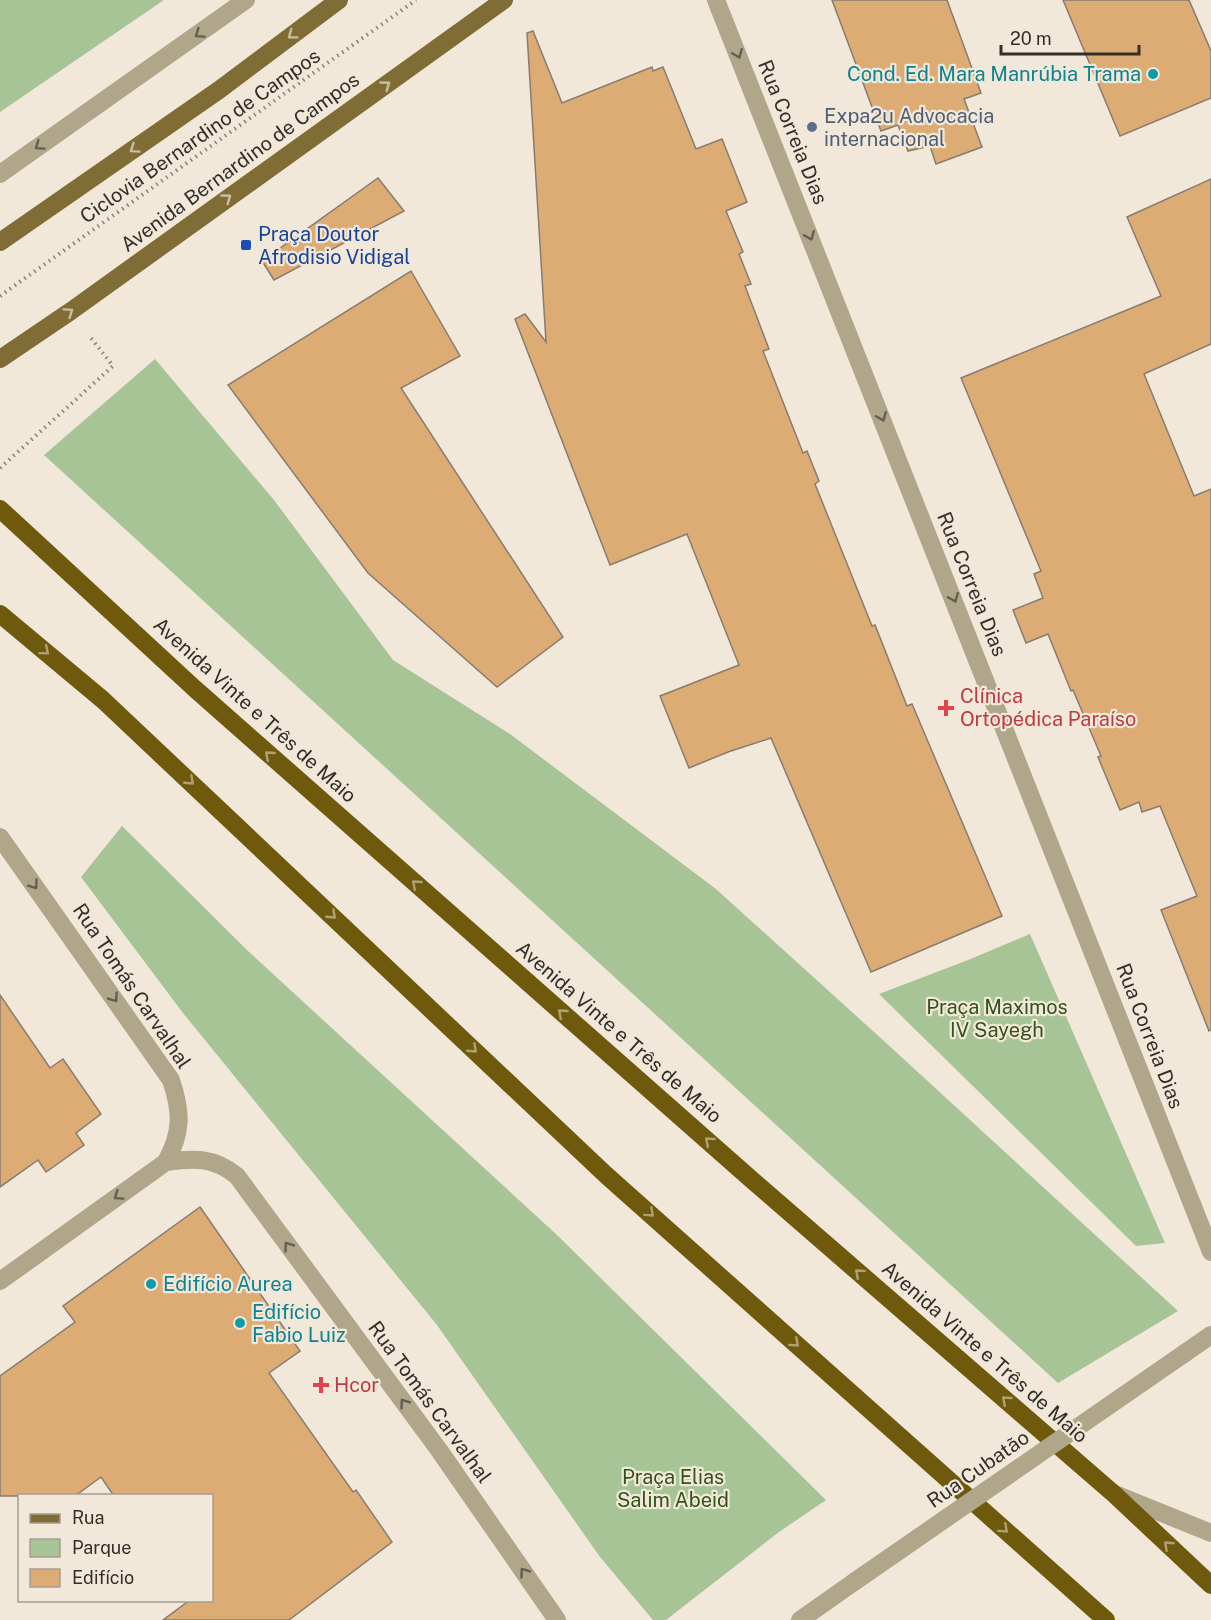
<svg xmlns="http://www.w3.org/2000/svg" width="1211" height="1620" font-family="'Public Sans',sans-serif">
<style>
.green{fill:#a7c497}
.building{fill:#ddac75;stroke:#887c70;stroke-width:1.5}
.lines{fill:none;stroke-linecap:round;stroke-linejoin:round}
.path{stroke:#898278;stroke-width:4;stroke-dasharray:1.5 4.5;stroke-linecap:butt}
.minor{stroke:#b0a68a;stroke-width:18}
.major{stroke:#806d36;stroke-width:18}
.highway{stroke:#6e590d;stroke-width:18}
.minor-bridge{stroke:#b0a68a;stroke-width:18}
.oneway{stroke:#645e4f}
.oneway2{stroke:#cabda0}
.oneway3{stroke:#b0a073}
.culture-dot{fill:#0f9aa8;stroke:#f2e8d9;stroke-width:2}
.service-dot{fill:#5c6f8a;stroke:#f2e8d9;stroke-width:2}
.transit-dot{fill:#1a4fb4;stroke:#f2e8d9;stroke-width:2}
.health-dot{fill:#e0444e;stroke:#f2e8d9;stroke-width:2}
.labels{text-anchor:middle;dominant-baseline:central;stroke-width:4.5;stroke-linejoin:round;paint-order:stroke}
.culture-label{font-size:20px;fill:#0d838f;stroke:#f2e8d9;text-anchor:start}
.service-label{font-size:20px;fill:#4e5e75;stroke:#f2e8d9;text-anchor:start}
.street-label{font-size:20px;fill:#322e28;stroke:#f2e8d9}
.transit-label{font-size:20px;fill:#164399;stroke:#f2e8d9;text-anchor:start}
.health-label{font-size:20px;fill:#be3a42;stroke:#f2e8d9;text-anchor:start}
.park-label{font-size:20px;fill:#305317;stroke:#f2e8d9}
</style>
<rect width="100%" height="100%" fill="#f2e8d9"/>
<g class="green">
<polygon points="0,0 164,0 0,112"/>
<polygon points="155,359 274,500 393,660 510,734 716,889 884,1041 1178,1311 1058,1383 44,455"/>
<polygon points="122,826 248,951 557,1235 826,1500 779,1532 666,1620 653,1620 600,1557 437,1325 183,1013 81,877"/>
<polygon points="1030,934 1165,1243 1136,1246 879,994 968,960"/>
</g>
<g class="building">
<polygon points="832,0 947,0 981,93 964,99 982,147 936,164 930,146 908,151 898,125 881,131"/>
<polygon points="1063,0 1189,0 1211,51 1211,98 1120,136"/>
<polygon points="533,31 562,103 652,67 653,71 663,67 696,149 722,139 747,202 726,211 743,252 739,254 751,284 745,286 769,349 763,351 803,453 807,451 819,481 815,484 872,626 875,625 907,706 912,704 1002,916 871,972 771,738 728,752 689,768 660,696 739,665 687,534 610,565 515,319 525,314 546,342 527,33"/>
<polygon points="378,178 404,211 274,280 262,261"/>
<polygon points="1211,179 1211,344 1144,374 1194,496 1211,489 1211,1030 1209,1031 1161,910 1197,896 1160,806 1142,812 1139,802 1120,810 1098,757 1101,756 1073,690 1071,691 1048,634 1026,643 1013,610 1043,598 1034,574 1041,571 961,378 1161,296 1127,217"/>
<polygon points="411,271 460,356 401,388 563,637 497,687 368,573 228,385"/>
<polygon points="0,995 50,1068 63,1059 101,1114 76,1133 84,1145 46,1172 38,1160 0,1187"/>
<polygon points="200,1207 300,1351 269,1373 353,1492 356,1490 392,1542 289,1620 163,1620 190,1600 212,1600 212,1496 114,1496 101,1477 75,1496 0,1496 0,1376 75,1322 63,1306"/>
</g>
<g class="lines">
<g class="path">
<polyline points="0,296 416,0"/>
<polyline points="0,468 113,366 91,338"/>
</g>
<g class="minor">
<polyline points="716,0 1211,1252"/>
<polyline points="0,174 246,0"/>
<path d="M 0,837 L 171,1080 C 182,1113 182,1132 166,1162"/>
<path d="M 0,1281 L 166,1162 C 194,1158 214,1157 237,1176 L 439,1450 L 557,1620"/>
<polyline points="1185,1353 1211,1335"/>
<polyline points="1115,1494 1211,1533"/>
<polyline points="800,1620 854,1582"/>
</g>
<g class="major">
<polyline points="0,242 219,90 339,0"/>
<polyline points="0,359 71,311 504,0"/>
</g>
<g class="highway">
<polyline points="0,509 194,688 752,1180 1114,1494 1211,1585"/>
<polyline points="0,614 103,700 606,1175 1106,1620"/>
</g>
<polyline class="minor-bridge" points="854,1582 1185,1353"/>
</g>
<defs><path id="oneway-chevron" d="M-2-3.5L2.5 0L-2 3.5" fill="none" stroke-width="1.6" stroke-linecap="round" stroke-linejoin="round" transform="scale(1.5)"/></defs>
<g class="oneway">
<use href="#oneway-chevron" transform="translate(199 34) rotate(145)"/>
<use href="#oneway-chevron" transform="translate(738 54) rotate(68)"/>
<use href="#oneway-chevron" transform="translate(39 146) rotate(145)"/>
<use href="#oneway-chevron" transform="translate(810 236) rotate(68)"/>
<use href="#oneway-chevron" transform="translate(882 417) rotate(68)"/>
<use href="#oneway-chevron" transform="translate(954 598) rotate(68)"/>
<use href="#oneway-chevron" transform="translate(34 885) rotate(54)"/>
<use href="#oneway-chevron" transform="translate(114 998) rotate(55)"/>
<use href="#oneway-chevron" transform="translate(118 1196) rotate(145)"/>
<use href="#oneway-chevron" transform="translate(288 1246) rotate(-126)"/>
<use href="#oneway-chevron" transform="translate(404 1403) rotate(-126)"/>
<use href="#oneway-chevron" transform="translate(524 1572) rotate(-125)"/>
</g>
<g class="oneway2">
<use href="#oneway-chevron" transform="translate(292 35) rotate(143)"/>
<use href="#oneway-chevron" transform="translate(386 85) rotate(-36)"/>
<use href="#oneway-chevron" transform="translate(134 149) rotate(145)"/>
<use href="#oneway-chevron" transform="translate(227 198) rotate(-36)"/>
<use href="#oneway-chevron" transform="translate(69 312) rotate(-35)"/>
</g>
<g class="oneway3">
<use href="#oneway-chevron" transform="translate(45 651) rotate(40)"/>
<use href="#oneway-chevron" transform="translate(269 755) rotate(-139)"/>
<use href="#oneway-chevron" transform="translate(190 781) rotate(43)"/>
<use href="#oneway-chevron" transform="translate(416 884) rotate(-139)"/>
<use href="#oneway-chevron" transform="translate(332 915) rotate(43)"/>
<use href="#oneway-chevron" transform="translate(562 1013) rotate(-139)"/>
<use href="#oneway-chevron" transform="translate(473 1049) rotate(43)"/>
<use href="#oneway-chevron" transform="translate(709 1141) rotate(-139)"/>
<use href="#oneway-chevron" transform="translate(650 1213) rotate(42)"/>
<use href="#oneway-chevron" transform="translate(859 1273) rotate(-139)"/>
<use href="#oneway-chevron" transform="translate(795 1343) rotate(42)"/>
<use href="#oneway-chevron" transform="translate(1006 1400) rotate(-139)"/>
<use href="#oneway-chevron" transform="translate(1004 1529) rotate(42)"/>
<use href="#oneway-chevron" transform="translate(1168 1545) rotate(-137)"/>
</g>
<g class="culture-dot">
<circle cx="1153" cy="74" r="6"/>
<circle cx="151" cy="1284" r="6"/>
<circle cx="240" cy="1323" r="6"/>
</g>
<circle class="service-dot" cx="812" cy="127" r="6"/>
<rect class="transit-dot" x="240" y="239" width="12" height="12" rx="3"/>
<g class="health-dot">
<path d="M943 699h6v6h6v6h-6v6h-6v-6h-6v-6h6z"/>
<path d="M318 1376h6v6h6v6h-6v6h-6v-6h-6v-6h6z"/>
</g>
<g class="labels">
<g class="culture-label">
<text x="1141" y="74" text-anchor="end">Cond. Ed. Mara Manrúbia Trama</text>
<text x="163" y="1284">Edifício Aurea</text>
<text x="252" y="1312">Edifício<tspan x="252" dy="23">Fabio Luiz</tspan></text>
</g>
<g class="service-label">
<text x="824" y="116">Expa2u Advocacia<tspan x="824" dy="23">internacional</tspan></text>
</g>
<g class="street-label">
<text transform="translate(793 132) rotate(68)">Rua Correia Dias</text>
<text transform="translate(200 136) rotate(-35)">Ciclovia Bernardino de Campos</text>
<text transform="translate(240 162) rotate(-36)">Avenida Bernardino de Campos</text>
<text transform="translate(972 584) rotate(68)">Rua Correia Dias</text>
<text transform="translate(255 710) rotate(42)">Avenida Vinte e Três de Maio</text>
<text transform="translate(132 986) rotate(56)">Rua Tomás Carvalhal</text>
<text transform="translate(619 1032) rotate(41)">Avenida Vinte e Três de Maio</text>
<text transform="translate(1150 1036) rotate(69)">Rua Correia Dias</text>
<text transform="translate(985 1352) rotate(41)">Avenida Vinte e Três de Maio</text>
<text transform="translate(430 1402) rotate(54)">Rua Tomás Carvalhal</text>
<text transform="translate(978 1469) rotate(-35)">Rua Cubatão</text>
</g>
<g class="transit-label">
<text x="258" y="234">Praça Doutor<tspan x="258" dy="23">Afrodisio Vidigal</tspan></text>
</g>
<g class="health-label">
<text x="960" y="696">Clínica<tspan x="960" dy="23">Ortopédica Paraíso</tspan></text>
<text x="334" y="1385">Hcor</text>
</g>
<g class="park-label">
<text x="997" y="1007">Praça Maximos<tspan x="997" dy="23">IV Sayegh</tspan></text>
<text x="673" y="1477">Praça Elias<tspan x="673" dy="23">Salim Abeid</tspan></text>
</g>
</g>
<rect x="18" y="1494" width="195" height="108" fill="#f2e8d9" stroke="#a59e92" stroke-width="1.5"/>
<rect x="30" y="1514" width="30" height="9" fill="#806d36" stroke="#a59e92" stroke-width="1.5"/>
<text x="72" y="1524" font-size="18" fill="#322e28">Rua</text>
<rect x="30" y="1539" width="30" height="18" fill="#a7c497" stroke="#a59e92" stroke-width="1.5"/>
<text x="72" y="1554" font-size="18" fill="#322e28">Parque</text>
<rect x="30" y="1569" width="30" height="18" fill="#ddac75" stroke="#a59e92" stroke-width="1.5"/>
<text x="72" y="1584" font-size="18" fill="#322e28">Edifício</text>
<path d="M1001 45v9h138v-9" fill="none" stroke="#322e28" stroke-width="3"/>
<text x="1010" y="45" font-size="18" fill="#322e28" stroke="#f2e8d9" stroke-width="4.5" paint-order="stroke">20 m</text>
</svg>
